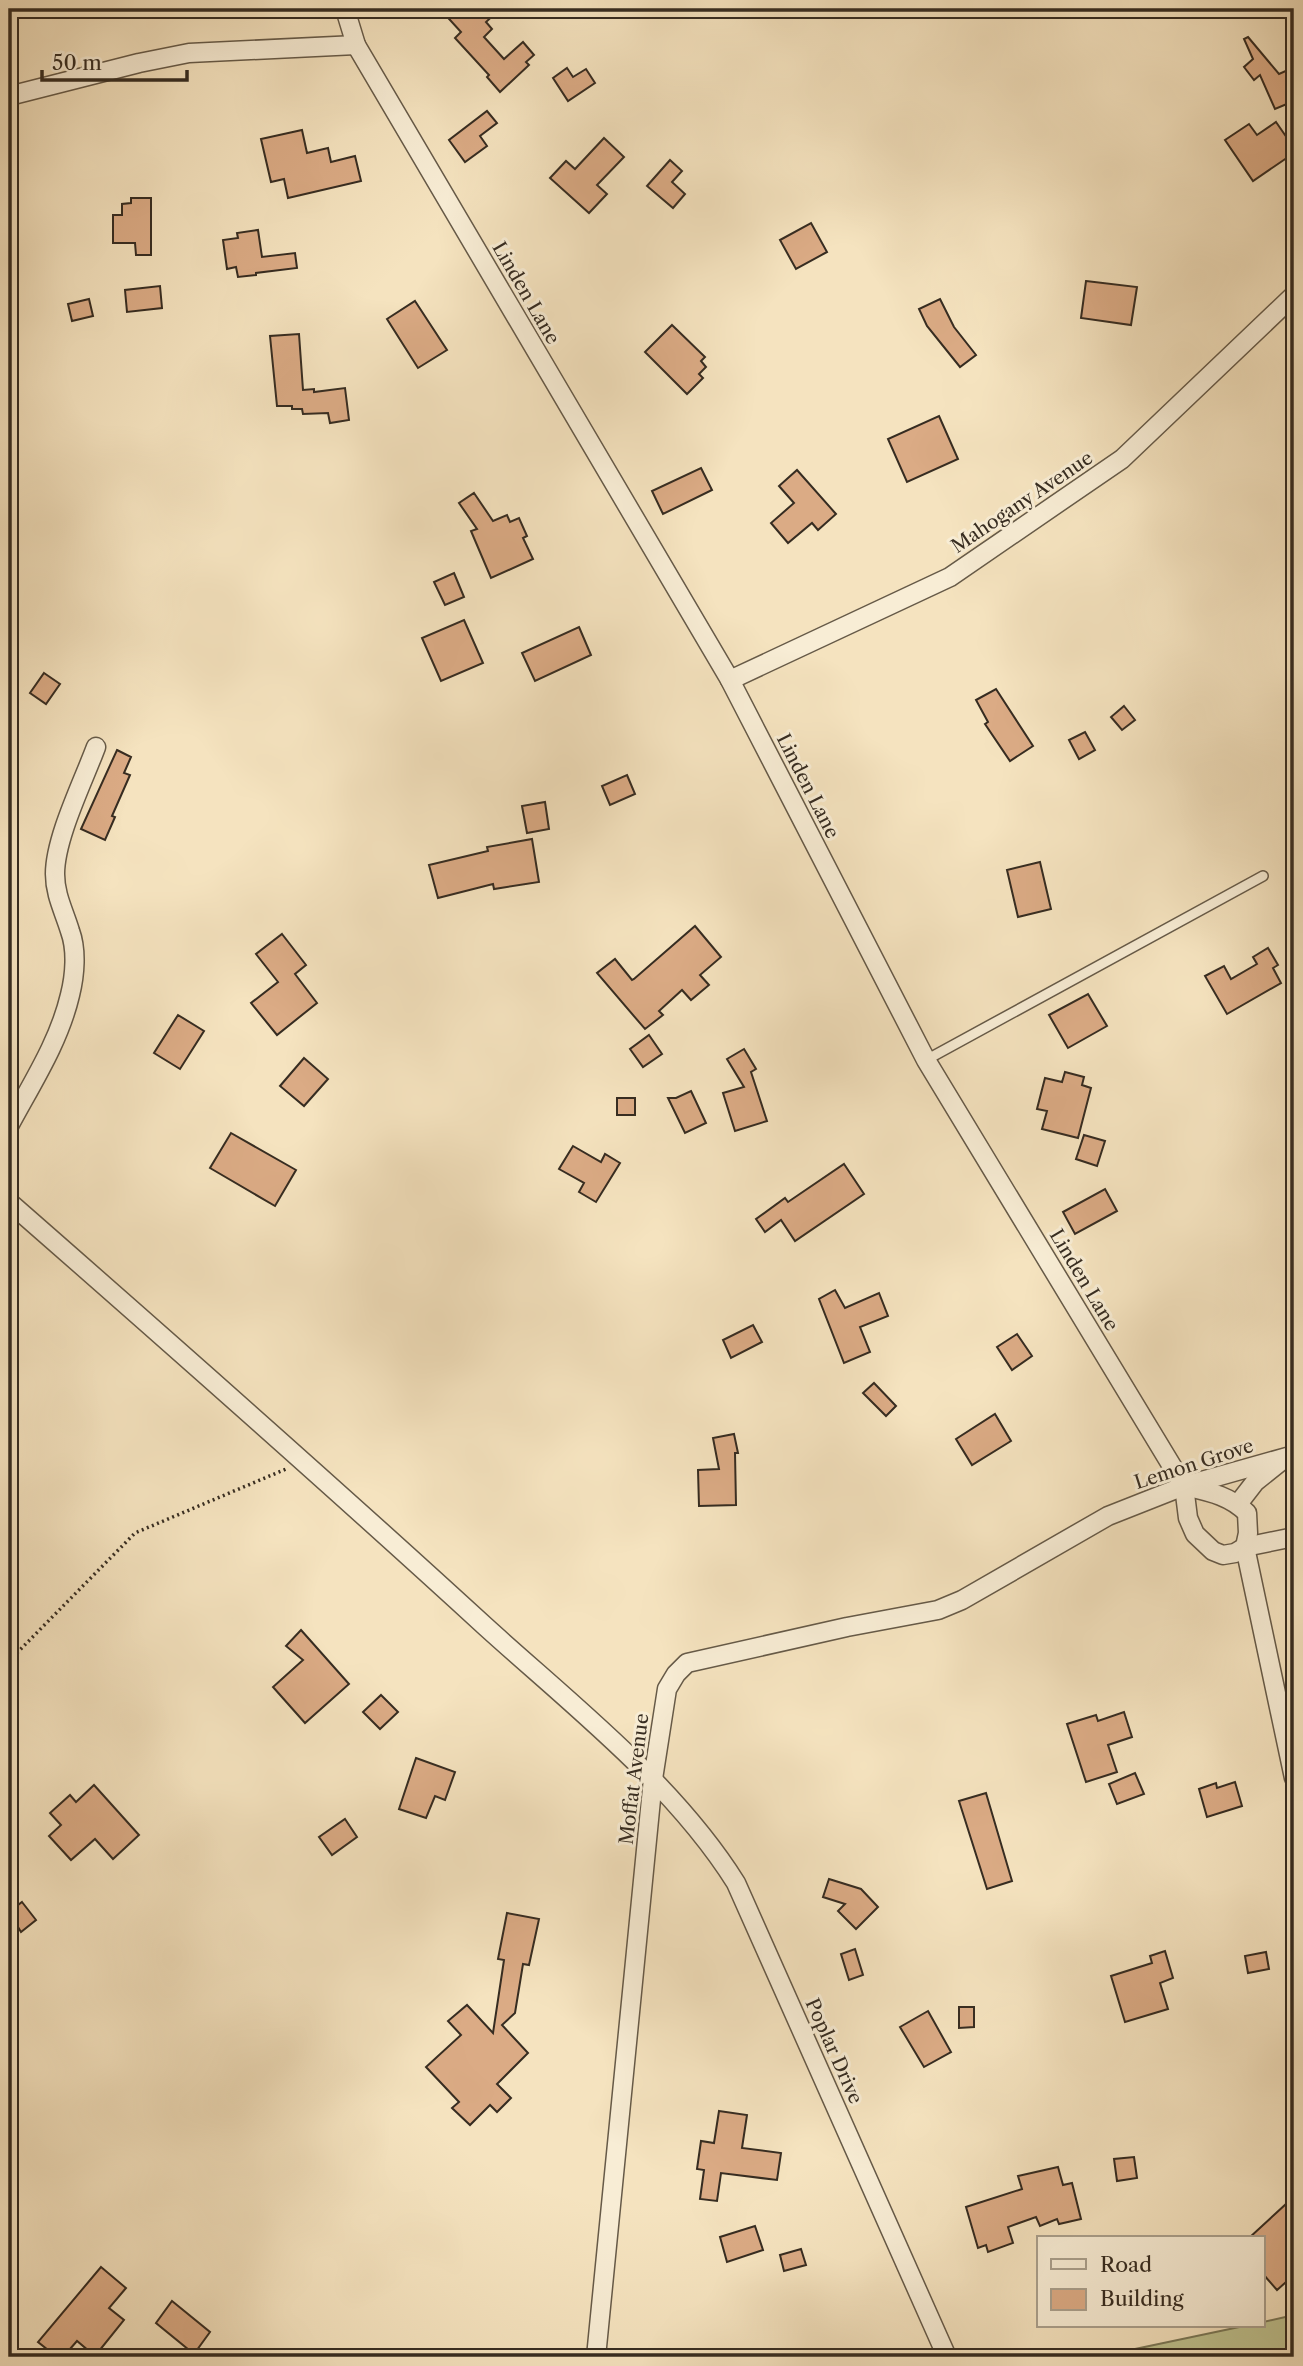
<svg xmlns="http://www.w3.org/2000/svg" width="1303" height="2366" font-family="'Libre Caslon Text',serif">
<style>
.green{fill:#bfc390;stroke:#7a7858;stroke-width:2}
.building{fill:#dbab85;stroke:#362c21;stroke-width:2}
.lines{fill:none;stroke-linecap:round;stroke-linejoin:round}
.service-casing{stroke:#665a48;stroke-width:12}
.minor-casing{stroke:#665a48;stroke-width:21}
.path{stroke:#362c21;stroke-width:3.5;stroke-dasharray:2 3.5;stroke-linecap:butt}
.service{stroke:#f8edd5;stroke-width:9}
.minor{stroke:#f8edd5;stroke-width:18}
.labels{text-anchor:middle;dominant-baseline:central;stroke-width:6;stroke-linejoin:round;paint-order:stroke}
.street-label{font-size:19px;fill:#362c21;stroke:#f8edd5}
</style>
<rect width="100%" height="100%" fill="#f5e3bf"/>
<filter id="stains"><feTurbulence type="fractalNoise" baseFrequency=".00286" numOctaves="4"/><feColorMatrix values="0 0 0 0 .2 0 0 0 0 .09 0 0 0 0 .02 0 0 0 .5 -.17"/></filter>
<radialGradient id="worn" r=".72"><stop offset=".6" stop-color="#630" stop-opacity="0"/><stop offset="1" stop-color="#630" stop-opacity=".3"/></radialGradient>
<polygon class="green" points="1294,2315 1294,2357 1097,2357 1244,2326 1263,2326 1263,2322"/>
<g class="building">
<polygon points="440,9 500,9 486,22 492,29 484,37 504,59 523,42 534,55 526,62 529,65 500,92 487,77 489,75 455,38 461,32"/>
<polygon points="1248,37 1279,74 1290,69 1294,79 1294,101 1275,109 1260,75 1254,80 1244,67 1253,59 1244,39"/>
<polygon points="567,68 573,77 586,69 595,83 568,101 553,78"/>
<polygon points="487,111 497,123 480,136 487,146 465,162 449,140"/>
<polygon points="1276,122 1294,148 1294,153 1253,181 1225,140 1249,124 1257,135"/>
<polygon points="302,130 307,153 328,148 331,162 355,156 361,181 288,198 284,179 271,182 261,139"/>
<polygon points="604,138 624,157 597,185 607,194 589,213 550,178 566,161 575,169"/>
<polygon points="670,160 682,171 672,182 685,194 673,208 647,186"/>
<polygon points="131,198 151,198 151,255 136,255 135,243 113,243 113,215 122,215 122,204 131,203"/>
<polygon points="811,223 827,252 796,269 780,240"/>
<polygon points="258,230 262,257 295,253 297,268 256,273 256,275 238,277 236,267 227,269 223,240 238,238 237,233"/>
<polygon points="1086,281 1137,287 1131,325 1081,318"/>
<polygon points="160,286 162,308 127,312 125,290"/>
<polygon points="89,299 93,316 72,321 68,304"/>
<polygon points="940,299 954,327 976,355 960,367 927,326 919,309"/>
<polygon points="415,301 447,350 418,368 387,319"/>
<polygon points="672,325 705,357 701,361 706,367 699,374 703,378 687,394 645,352"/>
<polygon points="299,334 303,390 314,389 314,392 345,388 349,420 330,423 328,413 303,414 302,409 292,409 292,406 277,406 270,336"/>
<polygon points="939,416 958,459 907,482 888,439"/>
<polygon points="701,468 712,490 663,514 652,491"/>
<polygon points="797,470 836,514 818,530 812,523 788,543 771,523 794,503 779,486"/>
<polygon points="474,493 493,521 507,515 510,522 519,518 527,536 523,538 533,559 491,578 471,531 477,529 459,503"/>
<polygon points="454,573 464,597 445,605 434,582"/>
<polygon points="464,620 483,663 441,681 422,638"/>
<polygon points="579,627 591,655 535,681 522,653"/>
<polygon points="44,673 60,684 46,704 30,693"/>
<polygon points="996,689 1033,746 1010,761 985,724 988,722 976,700"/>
<polygon points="1124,706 1135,720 1122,730 1111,717"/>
<polygon points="1085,732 1095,750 1079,759 1069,740"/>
<polygon points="117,750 131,757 124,773 130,775 112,816 115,817 105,840 81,829"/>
<polygon points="627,775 635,794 610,805 602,786"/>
<polygon points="545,802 549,829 527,833 522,806"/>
<polygon points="532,839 539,882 494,889 493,884 438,898 429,865 488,851 487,847"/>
<polygon points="1040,862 1051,909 1018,917 1007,870"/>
<polygon points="695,926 721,957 700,975 709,985 691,1000 682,990 659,1011 663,1015 645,1029 597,973 615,959 632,980 634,979"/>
<polygon points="282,934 306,965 295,974 317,1003 277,1035 251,1003 278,982 256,954"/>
<polygon points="1268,948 1278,965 1273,968 1281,983 1227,1014 1205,976 1224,966 1231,979 1257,964 1253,957"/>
<polygon points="1088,994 1107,1026 1068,1048 1049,1015"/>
<polygon points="178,1015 204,1031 180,1069 154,1053"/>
<polygon points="649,1035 662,1054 643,1067 630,1049"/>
<polygon points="744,1049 756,1069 751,1072 767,1121 735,1131 723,1093 744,1087 727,1059"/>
<polygon points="304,1058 328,1079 304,1106 280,1086"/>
<polygon points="1065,1072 1084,1077 1082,1085 1091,1088 1078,1138 1042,1129 1047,1111 1037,1109 1045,1078 1062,1082"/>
<polygon points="691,1091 706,1123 685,1133 668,1098 676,1098"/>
<rect x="617" y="1098" width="18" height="17"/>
<polygon points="231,1133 296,1170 275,1206 210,1168"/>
<polygon points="1084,1135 1105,1141 1097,1166 1076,1159"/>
<polygon points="573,1146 601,1162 605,1154 620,1163 596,1202 579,1192 584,1183 559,1169"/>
<polygon points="844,1164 864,1194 795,1241 781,1220 765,1232 756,1219 785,1198 788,1202"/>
<polygon points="1105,1189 1117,1211 1075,1234 1063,1212"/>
<polygon points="835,1290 845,1308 879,1293 888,1316 860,1327 870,1352 844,1363 819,1299"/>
<polygon points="753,1325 762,1342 731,1358 723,1340"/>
<polygon points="1017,1334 1032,1356 1012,1370 997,1347"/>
<polygon points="874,1383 896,1406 886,1416 863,1393"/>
<polygon points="995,1414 1011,1441 972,1465 956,1439"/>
<polygon points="734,1434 738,1453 735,1453 736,1505 699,1506 698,1470 719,1469 713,1438"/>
<polygon points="301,1630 349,1684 305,1723 273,1687 303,1660 286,1646"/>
<polygon points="381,1695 398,1712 380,1729 363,1712"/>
<polygon points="1124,1712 1132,1737 1108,1745 1117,1772 1086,1782 1067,1724 1096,1715 1098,1721"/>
<polygon points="416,1758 455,1772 445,1800 435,1796 426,1818 399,1809"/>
<polygon points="1135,1773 1144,1794 1117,1804 1109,1784"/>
<polygon points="1235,1782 1242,1806 1207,1817 1199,1789 1216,1783 1217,1788"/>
<polygon points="94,1785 139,1835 113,1859 95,1839 71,1860 49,1836 61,1825 50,1813 70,1795 76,1802"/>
<polygon points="986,1793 1012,1881 987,1889 959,1801"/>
<polygon points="345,1819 357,1837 332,1855 319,1837"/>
<polygon points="829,1879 861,1889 878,1907 856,1929 838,1911 845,1904 823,1897"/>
<polygon points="22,1902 36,1920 21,1932 9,1912"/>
<polygon points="507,1913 539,1919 529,1965 523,1964 515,2013 502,2025 528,2053 497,2084 511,2098 497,2112 490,2105 470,2125 452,2108 459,2102 426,2067 461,2035 448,2021 467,2005 493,2033 504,1960 498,1959"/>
<polygon points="855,1949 863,1975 849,1980 841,1954"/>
<polygon points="1165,1951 1173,1978 1160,1983 1168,2009 1125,2022 1111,1976 1152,1963 1150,1956"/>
<polygon points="1266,1952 1269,1969 1248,1973 1245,1956"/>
<polygon points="959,2007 974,2007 974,2027 959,2028"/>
<polygon points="928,2011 951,2052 924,2067 900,2027"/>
<polygon points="719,2111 747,2115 742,2148 781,2153 777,2180 721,2173 717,2201 700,2199 704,2170 697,2169 701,2141 714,2143"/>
<polygon points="1134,2157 1137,2178 1117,2181 1114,2159"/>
<polygon points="1058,2167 1063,2185 1072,2183 1081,2219 1059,2224 1057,2219 1040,2226 1036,2217 1008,2227 1013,2243 988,2252 986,2245 978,2248 966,2207 1022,2189 1018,2176"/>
<polygon points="1286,2204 1294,2213 1294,2275 1277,2290 1263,2274 1263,2238 1249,2238"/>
<polygon points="755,2226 763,2250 727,2262 720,2237"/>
<polygon points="801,2249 806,2265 784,2271 780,2255"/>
<polygon points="101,2267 126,2288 109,2308 124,2320 95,2356 77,2341 63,2357 57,2357 38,2342"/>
<polygon points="172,2301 210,2332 194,2354 156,2323"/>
</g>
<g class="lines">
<g class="service-casing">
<polyline id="service" points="926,1060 1263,876"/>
</g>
<g class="minor-casing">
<g id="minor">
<polyline points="345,9 356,45 730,680 926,1060 1184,1486 1188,1518 1195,1534 1213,1551 1223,1555 1235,1553 1245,1547 1294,1537"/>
<polyline points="9,96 139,63 189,53 356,45"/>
<polyline points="730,680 950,577 1122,459 1294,295"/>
<path d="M 9,1126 C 32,1083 59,1042 70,995 C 75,975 77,950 70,931 C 64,911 55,895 55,874 C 55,838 83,782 96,747"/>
<path d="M 9,1202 C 169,1342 329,1483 486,1627 C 572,1705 674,1784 736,1883 L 947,2357"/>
<path d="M 1188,1487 C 1210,1492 1230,1496 1247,1513 L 1248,1533 L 1245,1547 L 1294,1778"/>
<polyline points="1238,1504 1255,1482 1280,1462"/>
<polyline points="596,2357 653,1779 667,1689 676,1674 687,1663 847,1627 938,1610 962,1600 1108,1516 1184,1486 1294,1455"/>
</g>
</g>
<polyline class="path" points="9,1661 135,1533 286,1469"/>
<use href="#service" class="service"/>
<use href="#minor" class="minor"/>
</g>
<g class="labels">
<g class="street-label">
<text transform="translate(526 293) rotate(60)">Linden Lane</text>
<text transform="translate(1022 502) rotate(-34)">Mahogany Avenue</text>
<text transform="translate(808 786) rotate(63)">Linden Lane</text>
<text transform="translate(1084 1280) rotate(59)">Linden Lane</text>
<text transform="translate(1194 1464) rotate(-18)">Lemon Grove</text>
<text transform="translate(634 1779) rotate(-83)">Moffat Avenue</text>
<text transform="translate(834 2051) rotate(66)">Poplar Drive</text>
</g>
</g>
<rect width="1303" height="2366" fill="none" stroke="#f5e3bf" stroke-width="35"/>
<rect x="10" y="10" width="1282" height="2345" fill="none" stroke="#362c21" stroke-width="3.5"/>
<rect x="18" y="18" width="1268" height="2331" fill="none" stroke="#362c21" stroke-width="2"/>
<rect x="1037" y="2236" width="228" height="91" fill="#f8edd5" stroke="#aaa08d" stroke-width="2"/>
<rect x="1051" y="2259" width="35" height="10" fill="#f8edd5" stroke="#aaa08d" stroke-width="2"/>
<text x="1100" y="2272" font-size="21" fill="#362c21">Road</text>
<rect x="1051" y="2289" width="35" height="21" fill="#dbab85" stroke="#aaa08d" stroke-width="2"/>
<text x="1100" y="2306" font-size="21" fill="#362c21">Building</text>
<path d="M42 70v10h145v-10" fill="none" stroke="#362c21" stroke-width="3.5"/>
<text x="52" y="70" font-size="21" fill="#362c21" stroke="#f8edd5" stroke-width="5" paint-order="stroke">50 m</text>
<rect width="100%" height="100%" filter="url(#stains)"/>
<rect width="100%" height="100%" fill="url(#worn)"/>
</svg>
